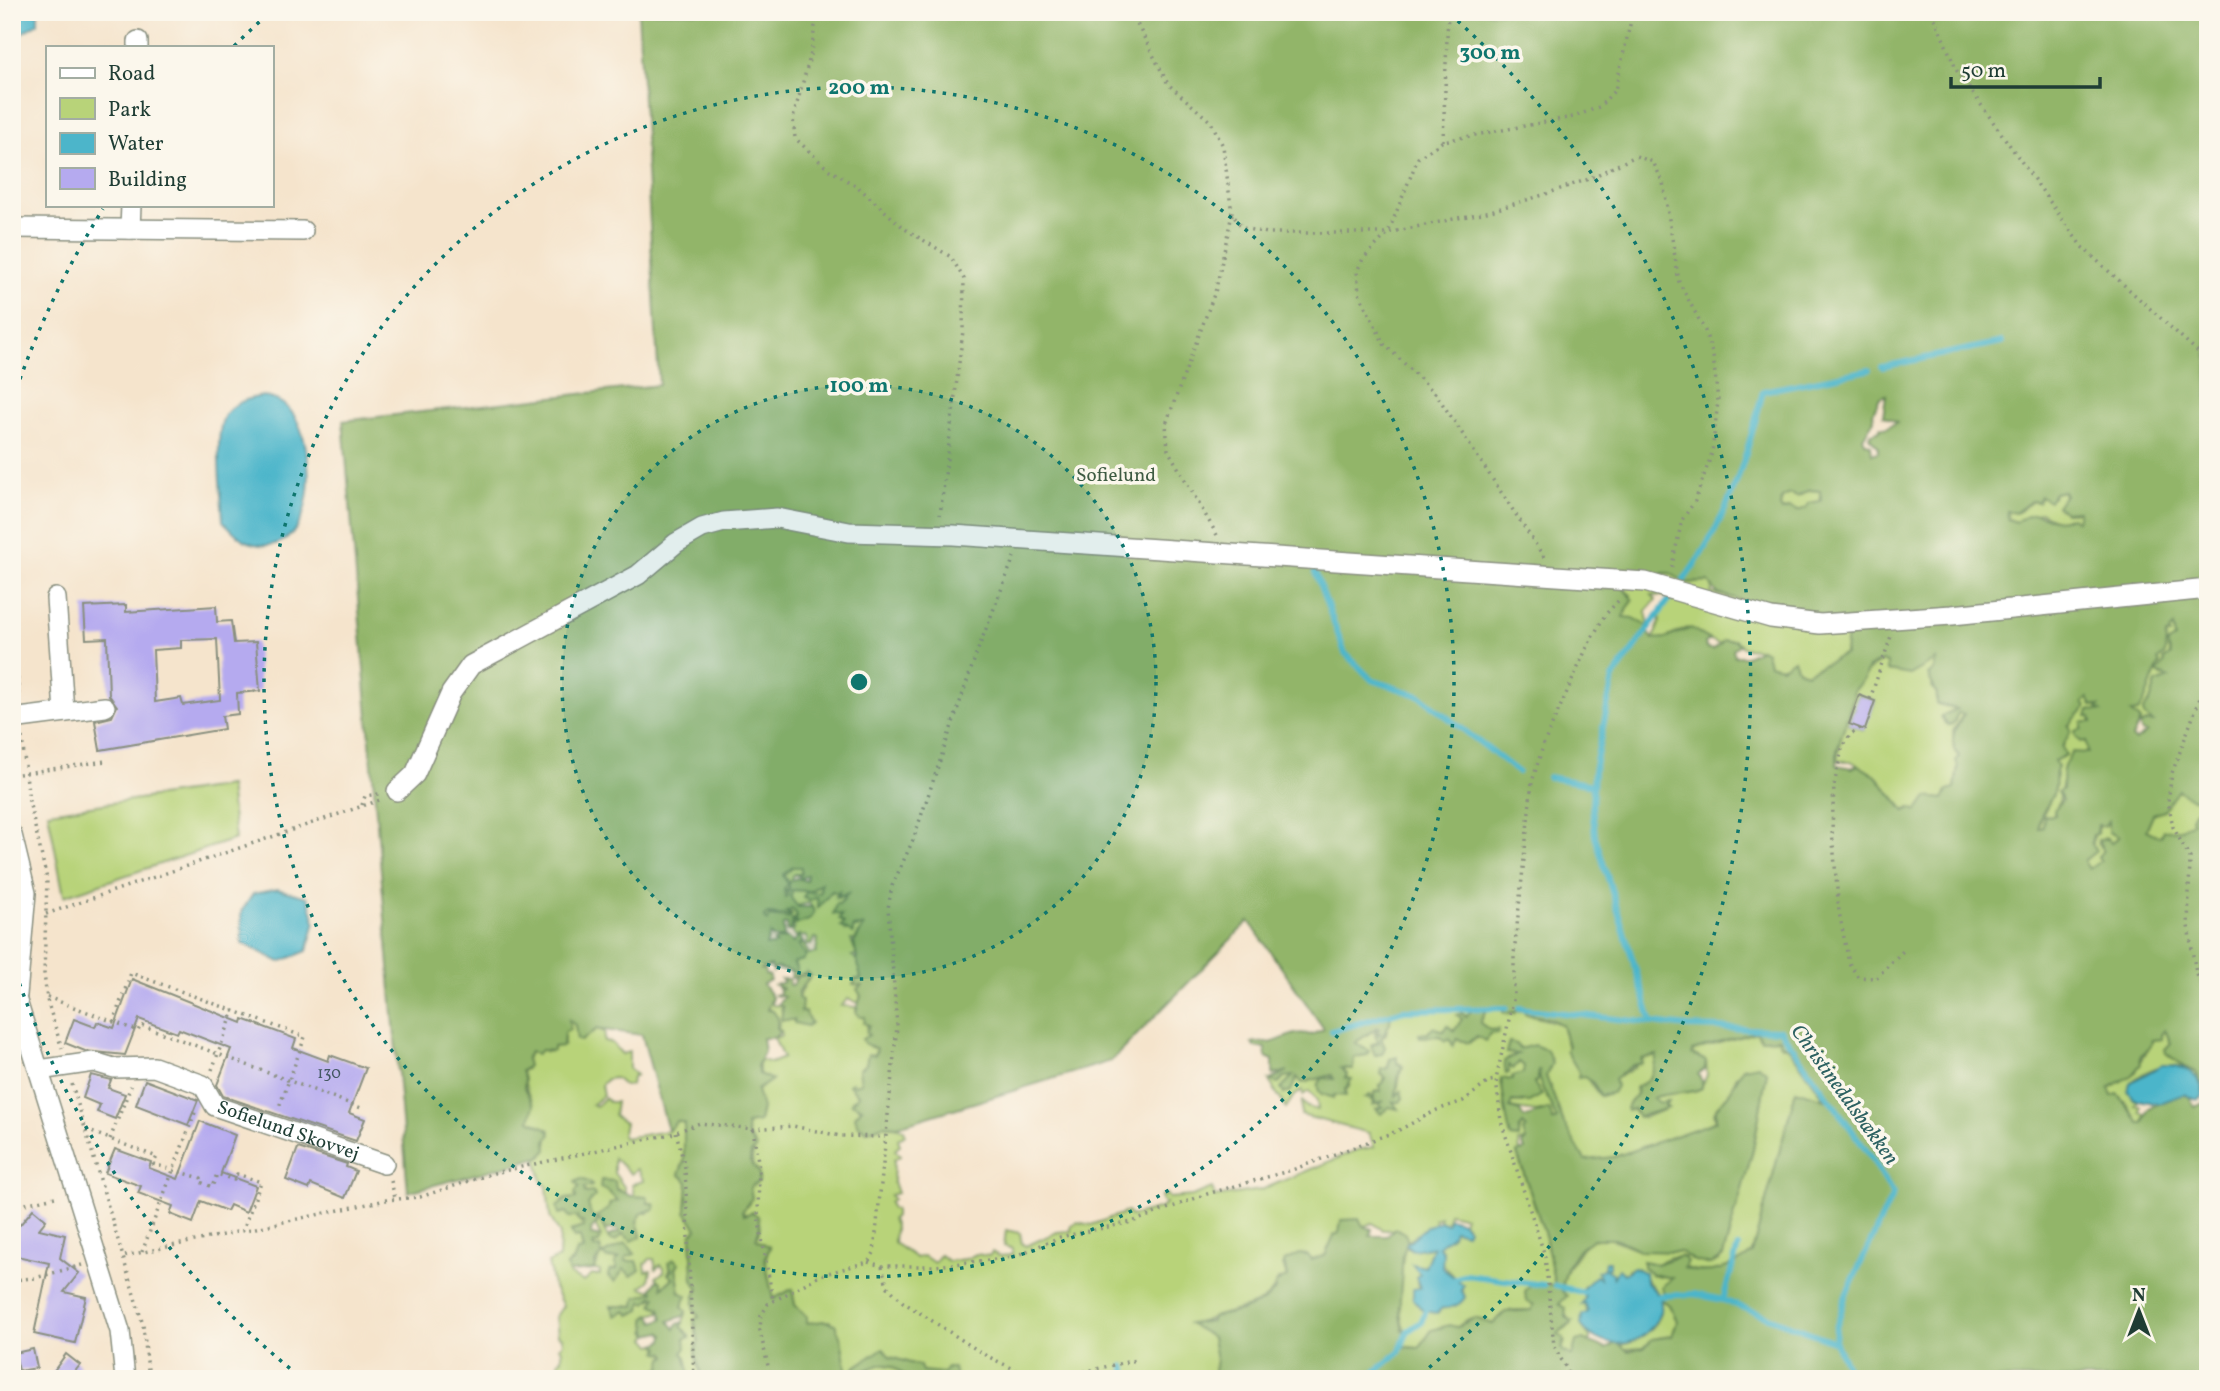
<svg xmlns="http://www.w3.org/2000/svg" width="2220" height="1391" font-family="Vollkorn,serif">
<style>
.green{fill:#b8d379;stroke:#6c8856;stroke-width:2;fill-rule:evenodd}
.forest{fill:#92b569;stroke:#58794e;stroke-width:2;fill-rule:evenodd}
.water{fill:#4cb5ca;stroke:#36797f;stroke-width:2}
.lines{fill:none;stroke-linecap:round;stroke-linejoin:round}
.stream{stroke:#4cb5ca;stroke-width:6}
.building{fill:#b5aaef;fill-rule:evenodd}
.minor-casing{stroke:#8a9080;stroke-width:22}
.path{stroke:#8a9080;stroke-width:3.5;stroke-dasharray:2 5;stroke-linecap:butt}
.minor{stroke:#fff;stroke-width:19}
.ring{fill:none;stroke:#0f766e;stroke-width:3.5;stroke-dasharray:3.5 7}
.labels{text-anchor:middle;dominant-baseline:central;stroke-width:7;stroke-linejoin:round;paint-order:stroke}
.number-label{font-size:16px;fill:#445863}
.park-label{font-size:19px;fill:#3e5b42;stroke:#fbf7ec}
.street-label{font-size:19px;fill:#1f3d34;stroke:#fbf7ec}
.water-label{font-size:21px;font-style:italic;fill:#2c6161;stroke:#fbf7ec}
.centre{fill:#0f766e;stroke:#fbf7ec;stroke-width:3.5}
.ring-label{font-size:21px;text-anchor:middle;font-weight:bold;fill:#0f766e;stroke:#fbf7ec;stroke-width:7;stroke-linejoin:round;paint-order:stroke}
</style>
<rect width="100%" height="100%" fill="#fbf7ec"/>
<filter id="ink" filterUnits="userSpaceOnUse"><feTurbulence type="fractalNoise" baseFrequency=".0143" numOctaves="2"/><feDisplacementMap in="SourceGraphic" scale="14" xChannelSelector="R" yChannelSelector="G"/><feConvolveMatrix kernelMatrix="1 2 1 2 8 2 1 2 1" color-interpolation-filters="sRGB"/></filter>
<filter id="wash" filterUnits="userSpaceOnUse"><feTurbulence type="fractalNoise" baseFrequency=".00686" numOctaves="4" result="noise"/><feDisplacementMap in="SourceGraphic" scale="28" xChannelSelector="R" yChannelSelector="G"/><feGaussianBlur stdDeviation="1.57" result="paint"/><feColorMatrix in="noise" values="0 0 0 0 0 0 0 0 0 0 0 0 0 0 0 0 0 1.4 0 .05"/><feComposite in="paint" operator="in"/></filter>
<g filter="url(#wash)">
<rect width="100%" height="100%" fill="#f5e4cc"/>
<g class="green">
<polygon points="1810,490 1820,491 1823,495 1821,501 1798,512 1782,511 1780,507 1782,498 1790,494 1797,497"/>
<polygon points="2063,491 2065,512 2080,511 2077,521 2067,517 2058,521 2040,512 2016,522 2008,519 2006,511 2016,513 2040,496"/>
<polygon points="1670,573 1685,583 1709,582 1713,588 1711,593 1849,623 1845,655 1806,673 1787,665 1778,667 1768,664 1761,649 1744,648 1734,640 1721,645 1687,628 1666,638 1653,639 1660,622 1659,612 1671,597 1652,595 1656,600 1646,611 1649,627 1633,618 1622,618 1631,595 1625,590 1626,580"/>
<path d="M 2174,626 L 2176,639 L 2168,649 L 2171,656 L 2164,664 L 2161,676 L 2172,678 L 2156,683 L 2150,702 L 2143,711 L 2153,722 L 2141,724 L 2131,713 C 2158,698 2153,647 2174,626 Z"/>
<path d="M 1936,659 L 1932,687 L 1937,694 L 1936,700 L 1957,709 L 1941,717 L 1945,724 L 1955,721 L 1957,713 L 1964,713 L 1953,731 L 1954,746 L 1959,756 L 1955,789 L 1943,799 L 1933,798 L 1917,811 L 1909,808 L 1906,811 L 1876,776 L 1851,761 L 1838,761 C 1836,751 1850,697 1855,688 C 1861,677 1870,667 1881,661 L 1887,663 L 1890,672 L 1913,672 ZM 1859,695 L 1875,701 L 1864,730 L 1849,724 Z"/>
<path d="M 2087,698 L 2102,711 L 2096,711 L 2091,717 L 2092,722 L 2082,725 L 2089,753 L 2067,762 C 2058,789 2066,811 2039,828 L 2037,826 L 2055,790 L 2054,761 L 2062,750 L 2072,718 Z"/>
<polygon points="229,786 235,839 64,896 48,812"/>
<path d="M 2178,790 L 2208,798 L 2208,813 L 2201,809 C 2197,813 2194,820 2191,823 C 2185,830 2170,830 2160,838 L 2146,830 L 2153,814 Z"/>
<path d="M 2108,821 L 2119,837 L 2111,844 L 2105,838 L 2097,843 L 2103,850 L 2099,857 L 2101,861 L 2089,869 L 2083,861 C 2094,846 2091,829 2108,821 Z"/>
<path d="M 793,867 L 801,867 L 802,874 L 792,875 L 789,890 L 812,891 L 821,883 L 819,894 L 803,897 L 817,897 L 818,907 L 832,891 L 840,890 L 835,897 L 848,892 L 836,908 L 845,924 L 841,926 L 846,931 L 864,926 L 855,940 L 851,940 L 857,955 L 852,956 L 857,960 L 861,979 L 855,981 L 863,986 L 859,1003 L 848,999 L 841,1006 L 856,1007 L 856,1012 L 865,1017 L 869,1035 L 865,1040 L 870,1047 L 878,1049 L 860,1071 L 862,1083 L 854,1091 L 859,1095 L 852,1101 L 861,1107 L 856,1120 L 867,1131 L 883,1125 L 904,1129 L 905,1134 L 898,1139 L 900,1145 L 895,1150 L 900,1156 L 894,1160 L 893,1182 L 897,1193 L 890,1195 L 893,1199 L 889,1203 L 892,1209 L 895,1209 L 895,1216 L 892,1219 L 895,1228 L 894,1243 L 916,1258 L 924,1256 L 934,1263 L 940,1255 L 948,1261 L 966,1259 L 976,1254 L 989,1256 L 992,1252 L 999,1256 L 1012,1255 L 1013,1249 L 1004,1246 L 1006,1230 L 1020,1233 L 1022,1244 L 1026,1246 L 1057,1232 L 1071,1231 L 1071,1225 L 1077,1222 L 1091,1225 L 1127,1212 L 1131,1216 L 1161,1208 L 1166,1203 L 1162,1202 L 1161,1196 L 1166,1194 L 1169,1198 L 1192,1196 L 1212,1188 L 1215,1197 L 1261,1190 L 1357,1150 L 1374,1147 L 1369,1133 L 1301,1115 L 1302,1101 L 1307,1107 L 1318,1110 L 1317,1101 L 1309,1091 L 1303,1095 L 1303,1090 L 1293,1097 L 1286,1108 L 1269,1081 L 1280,1082 L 1284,1077 L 1292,1075 L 1293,1078 L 1283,1087 L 1284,1094 L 1297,1077 L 1307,1082 L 1323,1072 L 1335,1079 L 1323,1079 L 1318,1083 L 1322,1095 L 1342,1095 L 1349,1087 L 1350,1081 L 1340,1069 L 1353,1069 L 1354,1057 L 1362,1057 L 1364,1051 L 1356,1042 L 1379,1027 L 1375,1032 L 1381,1033 L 1379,1042 L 1372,1044 L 1377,1055 L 1385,1047 L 1381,1039 L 1386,1034 L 1391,1013 L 1411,1009 L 1474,1008 L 1454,1031 L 1447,1026 L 1447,1029 L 1423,1036 L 1438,1035 L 1454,1042 L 1457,1039 L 1472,1040 L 1494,1033 L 1480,1023 L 1487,1008 L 1500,1008 L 1514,1014 L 1515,1011 L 1523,1010 C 1531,1020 1550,1018 1562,1025 L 1569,1054 L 1600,1096 C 1607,1091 1609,1083 1615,1079 C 1623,1074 1637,1068 1641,1059 L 1657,1055 C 1658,1070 1649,1083 1636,1087 L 1637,1094 L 1627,1106 L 1643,1118 L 1665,1109 L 1667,1101 L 1660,1103 L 1652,1098 L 1668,1092 L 1701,1088 L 1707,1075 L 1706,1061 L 1692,1054 L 1692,1051 L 1756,1032 L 1761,1039 L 1781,1038 L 1782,1046 L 1787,1045 L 1826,1100 L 1796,1090 L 1752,1253 C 1733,1268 1707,1277 1684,1267 L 1684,1257 L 1670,1257 L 1656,1264 L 1643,1261 L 1643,1267 L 1651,1274 L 1672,1278 L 1664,1284 L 1664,1292 L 1660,1296 L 1637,1268 L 1628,1269 L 1627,1273 L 1618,1274 L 1612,1279 L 1613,1274 L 1605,1269 L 1606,1263 L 1600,1278 L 1584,1286 L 1582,1293 L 1587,1294 L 1583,1304 L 1588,1311 L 1581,1325 L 1590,1337 L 1590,1343 L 1585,1341 L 1576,1347 L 1572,1356 L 1562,1350 L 1565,1341 L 1557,1334 L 1572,1324 L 1558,1304 L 1564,1298 C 1561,1283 1565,1270 1574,1259 C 1580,1252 1582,1243 1592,1239 C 1611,1233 1626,1248 1643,1250 C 1655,1252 1668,1250 1680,1252 C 1696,1254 1705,1275 1723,1256 L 1753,1150 L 1767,1072 L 1737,1075 L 1728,1095 L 1714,1112 L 1716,1121 L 1712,1123 L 1615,1157 L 1585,1161 L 1564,1124 L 1546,1076 L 1552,1063 L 1509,1043 L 1506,1053 L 1520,1054 L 1509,1064 L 1513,1066 L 1520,1062 L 1524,1066 L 1524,1073 L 1508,1082 L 1501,1081 L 1511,1137 L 1519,1137 L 1520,1127 L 1524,1123 L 1527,1127 L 1526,1141 L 1519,1142 L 1520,1152 L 1517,1154 L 1545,1235 L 1555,1286 L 1532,1310 L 1511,1310 L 1493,1324 L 1468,1319 L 1456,1327 L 1432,1330 L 1419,1348 L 1402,1346 L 1407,1331 C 1395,1323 1401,1256 1406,1244 L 1409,1249 L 1433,1246 L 1425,1267 L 1420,1266 L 1420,1274 L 1416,1277 L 1423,1311 L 1437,1313 L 1442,1308 C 1452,1309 1459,1304 1465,1297 L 1460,1284 L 1441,1263 L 1443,1252 L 1438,1244 L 1452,1235 L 1454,1230 L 1466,1225 L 1463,1222 L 1465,1217 L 1449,1213 L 1446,1224 L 1438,1222 L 1440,1217 L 1434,1219 L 1436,1223 L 1408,1240 L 1399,1229 L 1383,1230 L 1373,1223 C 1350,1231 1333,1231 1325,1256 L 1311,1260 L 1295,1257 L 1283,1265 L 1287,1277 L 1278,1280 C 1270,1308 1238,1308 1216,1316 C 1208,1319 1201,1323 1191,1324 L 1212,1337 L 1216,1360 L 1213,1378 L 965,1379 L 922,1371 L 916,1365 L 879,1353 L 854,1368 L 848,1379 L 841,1339 L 830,1321 L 807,1323 L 807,1317 L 795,1305 L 792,1289 L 773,1300 L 765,1259 L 770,1247 L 755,1240 L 759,1232 L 742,1211 L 749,1204 L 750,1187 L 759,1181 C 754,1165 748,1161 756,1147 L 748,1136 L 746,1124 L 759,1122 L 757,1090 L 764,1077 L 759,1074 L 759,1059 L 771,1063 L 783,1058 L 774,1038 L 781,1036 L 781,1031 L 777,1028 L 780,1023 L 767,1007 L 772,1000 L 772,1005 L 781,1006 L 783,1020 L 809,1020 L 801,1012 L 798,997 L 810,976 L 809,973 L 796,975 L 797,969 L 793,963 L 803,960 L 798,944 L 804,945 L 809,954 L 816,953 L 818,939 L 814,938 L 811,945 L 806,945 L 808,940 L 805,936 L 797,937 L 792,933 L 794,929 L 791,919 L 774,918 L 767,921 L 764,917 L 767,914 L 791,916 L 792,913 L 786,912 L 793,909 L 797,915 L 793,922 L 797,923 L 814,911 L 809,903 L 796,906 L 787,892 L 789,896 L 785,898 L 783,888 L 787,879 L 783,877 ZM 1390,1059 L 1402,1065 L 1396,1096 L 1398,1098 L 1401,1093 L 1403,1098 L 1385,1108 L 1383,1113 L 1378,1111 L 1384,1101 L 1376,1104 L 1367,1096 L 1374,1099 L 1376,1091 L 1381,1091 Z"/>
<path d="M 572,1019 L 576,1028 L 585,1035 L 597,1029 L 605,1032 L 604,1041 L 612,1043 L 622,1054 L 629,1052 L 629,1069 L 636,1075 L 632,1077 L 631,1085 L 624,1086 L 615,1078 L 607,1079 L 601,1085 L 603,1096 L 592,1104 L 596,1106 L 605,1098 L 609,1102 L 616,1102 L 614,1116 L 625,1123 L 622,1136 L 624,1138 L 667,1131 L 677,1121 L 684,1122 L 684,1161 L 680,1175 L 688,1182 L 686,1211 L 698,1229 L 695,1283 L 699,1289 L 694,1310 L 699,1317 L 694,1325 L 699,1343 C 690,1353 700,1364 701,1376 L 689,1379 L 682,1353 L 686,1333 L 681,1326 L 686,1314 L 682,1306 L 686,1296 L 680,1292 L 676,1267 L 671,1266 L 668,1274 L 673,1278 L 661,1289 L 661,1282 L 656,1277 L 664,1272 L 664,1268 L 660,1265 L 656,1269 L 654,1259 L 650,1259 L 645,1264 L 646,1271 L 651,1270 L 649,1281 L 641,1287 L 655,1292 L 635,1306 L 626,1305 L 623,1312 L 656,1297 L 660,1312 L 648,1316 L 646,1331 L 649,1335 L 646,1338 L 652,1345 L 657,1344 L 667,1357 L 654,1379 L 630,1379 L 629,1371 L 617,1369 L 619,1379 L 567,1379 L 560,1371 L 558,1361 L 562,1359 L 562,1350 L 559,1347 L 563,1343 L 562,1337 L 558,1335 L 556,1316 L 563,1306 L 553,1286 L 548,1263 L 559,1258 L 560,1234 L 550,1217 L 547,1186 L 542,1182 L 537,1160 L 546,1150 L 550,1130 L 529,1120 L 531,1103 L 521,1071 L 526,1069 L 526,1058 L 531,1052 L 543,1049 L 546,1052 L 553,1051 L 552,1047 L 564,1044 L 564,1033 L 570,1026 L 568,1020 ZM 614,1158 L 631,1174 L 637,1169 L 644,1181 L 632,1184 L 634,1195 L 648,1204 L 648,1213 L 642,1213 L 637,1221 L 641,1236 L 636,1238 L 622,1234 L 615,1241 L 609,1240 L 598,1216 L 618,1202 L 607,1190 L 620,1190 L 625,1193 L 625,1188 L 614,1173 ZM 579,1187 L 591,1215 L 598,1221 L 596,1227 L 601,1237 L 593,1243 L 599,1259 L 595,1270 L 600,1271 L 600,1275 L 592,1275 L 584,1282 L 570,1275 L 566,1266 L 583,1250 L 580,1236 L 574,1238 L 571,1234 L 571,1231 L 584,1227 L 584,1222 L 581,1224 L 577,1216 L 573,1217 L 561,1207 L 563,1200 L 576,1198 Z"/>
<path d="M 2165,1030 L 2171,1043 L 2166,1053 L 2184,1067 L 2196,1072 L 2206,1093 L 2184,1067 C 2164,1062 2145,1070 2130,1083 L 2134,1099 L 2138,1101 L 2135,1105 L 2141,1106 L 2140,1112 L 2145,1113 L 2143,1123 L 2139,1123 L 2125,1101 L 2112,1097 L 2109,1088 L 2136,1072 C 2138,1058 2150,1052 2152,1040 Z"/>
<polygon points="1539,1068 1540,1083 1557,1119 1552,1121 1549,1109 1536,1112 1510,1108 1509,1103 1523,1103 1536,1087 1533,1082 1537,1081"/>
<path d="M 1660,1300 L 1669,1305 L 1678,1321 L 1672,1336 L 1658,1338 L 1644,1348 L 1624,1349 L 1622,1345 C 1637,1342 1659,1328 1661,1311 C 1662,1307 1660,1303 1660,1300 Z"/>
<polygon points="877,1364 892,1366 909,1379 857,1379"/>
</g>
<g class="forest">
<path d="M 638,12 L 2208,12 L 2208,798 L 2203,795 L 2192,799 L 2178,790 L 2164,810 L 2153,814 L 2146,830 L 2160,837 L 2163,830 L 2181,829 L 2192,822 L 2191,817 L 2195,810 L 2201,809 L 2208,814 L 2208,1097 L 2196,1072 L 2184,1067 L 2166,1053 L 2165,1049 L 2171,1043 L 2165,1030 L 2161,1034 L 2162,1039 L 2152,1040 L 2151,1046 L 2140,1057 L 2141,1064 L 2132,1075 L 2109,1088 L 2112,1096 L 2118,1094 L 2139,1123 L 2143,1123 L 2149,1108 L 2180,1094 L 2189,1096 L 2195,1107 L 2208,1101 L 2208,1379 L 1204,1379 L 1213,1377 L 1216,1360 L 1212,1337 L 1189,1324 L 1211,1321 L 1212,1317 L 1241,1311 L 1265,1301 L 1276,1289 L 1275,1284 L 1287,1277 L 1284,1261 L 1300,1254 L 1307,1255 L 1311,1260 L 1325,1256 L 1334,1235 L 1339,1233 L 1341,1220 L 1359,1219 L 1363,1226 L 1372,1229 L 1370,1236 L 1386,1236 L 1395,1228 C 1400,1230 1406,1232 1407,1239 C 1408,1245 1402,1252 1402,1260 C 1403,1281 1396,1307 1403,1330 L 1407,1331 L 1403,1347 L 1419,1348 L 1432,1330 L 1449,1325 L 1456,1327 L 1475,1318 L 1493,1324 L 1505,1312 L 1531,1310 L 1534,1305 L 1526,1301 L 1525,1291 L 1532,1284 L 1555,1286 L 1545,1235 L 1517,1153 L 1525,1150 L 1522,1143 L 1526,1141 L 1523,1131 L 1527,1128 L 1523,1124 L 1519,1130 L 1519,1138 L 1511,1137 C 1505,1116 1504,1098 1501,1078 L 1512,1080 L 1512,1076 L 1523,1073 L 1524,1066 L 1519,1062 L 1513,1069 L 1509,1065 L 1509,1073 L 1506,1074 L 1504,1061 L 1518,1054 L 1506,1053 L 1509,1042 L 1517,1044 L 1519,1049 L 1534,1045 L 1547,1050 L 1552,1063 L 1546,1076 L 1564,1124 L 1585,1160 L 1614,1157 L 1712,1123 L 1716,1121 L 1716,1108 L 1728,1095 L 1743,1068 L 1758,1065 L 1767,1072 L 1753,1150 L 1723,1256 L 1710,1265 L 1695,1261 L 1680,1252 L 1641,1251 L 1617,1239 L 1593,1239 L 1578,1250 L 1568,1265 L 1561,1290 L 1567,1296 L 1559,1304 L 1566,1309 L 1565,1317 L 1573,1321 L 1557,1334 L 1564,1338 L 1562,1350 L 1572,1356 L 1576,1341 L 1584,1339 L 1606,1349 L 1617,1343 L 1628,1351 L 1644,1348 L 1652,1339 L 1672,1336 L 1677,1321 L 1669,1305 L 1659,1297 L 1664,1292 L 1661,1287 L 1672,1278 L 1651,1274 L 1643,1267 L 1643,1261 L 1656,1264 L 1680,1256 L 1687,1261 L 1684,1268 C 1707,1277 1733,1268 1752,1253 L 1796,1090 L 1825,1099 L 1787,1046 L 1780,1044 L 1780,1038 L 1761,1039 L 1755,1032 L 1692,1051 L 1692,1054 L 1706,1061 L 1705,1069 L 1698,1074 L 1702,1081 L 1702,1088 C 1687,1096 1670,1091 1653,1098 L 1660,1103 L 1669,1101 L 1664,1106 L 1668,1108 L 1638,1117 L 1634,1109 L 1627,1111 L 1626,1108 L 1637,1094 L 1636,1086 C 1654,1082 1653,1067 1657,1055 L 1641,1059 L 1642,1063 L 1633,1065 L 1614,1079 L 1616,1086 L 1612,1093 L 1600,1096 L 1593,1083 L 1584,1077 L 1578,1078 L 1579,1072 L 1566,1051 L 1568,1046 L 1562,1025 L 1551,1019 L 1526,1014 L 1523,1010 L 1505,1014 L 1500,1008 L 1487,1008 L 1480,1023 L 1490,1030 L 1498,1029 L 1498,1033 L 1490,1034 L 1485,1041 L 1477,1036 L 1469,1043 L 1457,1039 L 1453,1046 L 1449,1038 L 1445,1041 L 1441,1036 L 1420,1037 L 1419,1034 L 1428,1033 L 1433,1027 L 1443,1031 L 1447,1025 L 1454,1031 L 1462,1019 L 1457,1015 L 1462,1013 L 1466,1017 L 1473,1008 L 1411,1009 L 1391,1013 L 1390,1023 L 1381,1039 L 1385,1047 L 1382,1054 L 1375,1055 L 1371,1046 L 1379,1042 L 1375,1036 L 1381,1033 L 1375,1033 L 1379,1029 L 1377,1027 L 1355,1043 L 1369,1051 L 1367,1055 L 1354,1057 L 1353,1069 L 1341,1068 L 1347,1074 L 1345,1078 L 1352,1079 L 1345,1089 L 1346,1096 L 1334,1095 L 1333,1098 C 1325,1094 1316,1095 1318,1083 L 1323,1078 L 1334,1079 L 1332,1075 L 1302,1083 L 1297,1077 L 1291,1091 L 1284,1094 L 1281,1088 L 1293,1076 L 1284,1077 L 1278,1083 L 1270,1080 L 1288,1071 L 1273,1075 L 1273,1060 L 1266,1057 L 1265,1048 L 1255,1047 L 1252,1043 C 1258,1041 1264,1044 1269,1043 C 1282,1041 1294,1029 1311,1035 L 1324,1029 L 1249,921 L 1111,1061 L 898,1126 L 883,1125 L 867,1131 L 857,1124 L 855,1116 L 862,1108 L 851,1103 L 859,1095 L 849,1085 L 852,1082 L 854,1085 L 861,1083 L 859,1069 L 866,1064 L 868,1054 L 875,1055 L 877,1049 L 865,1044 L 862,1039 L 869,1035 L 866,1032 L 869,1025 L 864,1023 L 865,1017 L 860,1017 L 856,1012 L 861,996 L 857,989 L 862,986 L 853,985 L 856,979 L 861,979 L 854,943 L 864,926 L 853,927 L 853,934 L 841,926 L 844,923 L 839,919 L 842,915 L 833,914 L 836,904 L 840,904 L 848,893 L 837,898 L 840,890 L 837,893 L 832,891 L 818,908 L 817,897 L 810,901 L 803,898 L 806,892 L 820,893 L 821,883 L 811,891 L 789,890 L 789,881 L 797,878 L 806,881 L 807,875 L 802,878 L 796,874 L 801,874 L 801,867 L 793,867 L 783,875 L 788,885 L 784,888 L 785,898 L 788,896 L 786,890 L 792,891 L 791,898 L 798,907 L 812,907 L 814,913 L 809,920 L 795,925 L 797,915 L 793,909 L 786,912 L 792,916 L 768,914 L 764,917 L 767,921 L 769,916 L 793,919 L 791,931 L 787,931 L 787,924 L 783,925 L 784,938 L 773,938 L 770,934 L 766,946 L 776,944 L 773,941 L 787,938 L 793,943 L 799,935 L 803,943 L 798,945 L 806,955 L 803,960 L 793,963 L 797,969 L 794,979 L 791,977 L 792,972 L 776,968 L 773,972 L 771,966 L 759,970 L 764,969 L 765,975 L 769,975 L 770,980 L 763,984 L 772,997 L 767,1010 L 773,1011 L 778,1018 L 777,1030 L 781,1031 L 774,1038 L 762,1038 L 764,1052 L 757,1066 L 759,1074 L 772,1080 L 757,1090 L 762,1108 L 759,1122 L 746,1124 L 748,1136 L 756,1148 L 751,1153 L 750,1162 L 759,1172 L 759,1181 L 750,1187 L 752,1198 L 742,1211 L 744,1215 L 752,1212 L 758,1216 L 760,1227 L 756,1239 L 770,1247 L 765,1259 L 773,1299 L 792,1289 L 795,1305 L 807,1317 L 807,1323 L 825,1321 L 835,1324 L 841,1339 L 848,1379 L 697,1379 L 701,1376 C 700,1364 691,1353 699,1342 L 694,1320 L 699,1317 C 692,1307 692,1298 699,1289 L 693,1280 L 691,1234 L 697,1229 L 686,1211 L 688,1182 L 679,1174 L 684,1161 L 684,1123 L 677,1121 L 668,1131 L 642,1035 L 597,1029 L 581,1041 L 577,1040 L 575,1025 L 569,1020 L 570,1029 L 564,1033 L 563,1046 L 553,1047 L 553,1051 L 541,1050 L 537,1054 L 530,1052 L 526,1058 L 528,1066 L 521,1071 L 525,1081 L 524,1088 L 534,1105 L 530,1120 L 548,1129 L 551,1134 L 546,1141 L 547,1150 L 540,1157 L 408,1192 L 343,421 L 659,385 ZM 1886,395 L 1883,416 L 1897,422 L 1886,428 L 1880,427 L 1880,430 L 1870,434 L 1869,437 L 1878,446 L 1878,452 L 1872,454 L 1871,445 L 1865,442 L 1863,437 L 1874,420 L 1873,413 L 1880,397 ZM 1810,490 L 1820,491 L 1821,501 L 1808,503 L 1806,508 L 1798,511 L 1790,508 L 1782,511 L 1780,507 L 1782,498 L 1790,494 L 1797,497 ZM 2063,491 L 2065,495 L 2057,506 L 2065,512 L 2079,511 L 2077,521 L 2072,517 C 2066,518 2060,521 2054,519 C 2034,515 2037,508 2016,522 L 2008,519 L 2007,511 L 2015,513 L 2031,501 L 2038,502 L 2040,496 L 2049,501 L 2054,493 ZM 1663,573 L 1670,573 L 1685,583 L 1709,582 L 1717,593 L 1847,631 L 1845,654 L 1806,673 L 1798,670 L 1794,659 L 1782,667 L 1769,664 L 1766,652 L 1761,649 L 1746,656 L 1735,656 L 1733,649 L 1740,644 L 1734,640 L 1724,640 L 1713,650 L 1706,648 L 1705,643 L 1710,640 L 1691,628 L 1666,638 L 1653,639 L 1647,630 L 1649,627 L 1633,618 L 1623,617 L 1633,600 L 1625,590 L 1626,581 L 1653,583 ZM 2173,627 L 2175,639 L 2167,644 L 2171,655 L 2163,659 L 2164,664 L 2157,673 L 2169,678 L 2156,683 L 2150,702 L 2143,711 L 2144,716 L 2153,722 L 2145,722 L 2140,726 L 2141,731 L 2146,733 L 2135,741 L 2132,738 L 2140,721 L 2131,713 L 2138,712 C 2148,700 2150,681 2160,664 L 2158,660 L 2165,654 L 2166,635 L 2170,635 L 2169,632 ZM 1936,660 L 1934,670 L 1928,675 L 1937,694 L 1937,704 L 1957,709 L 1941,716 L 1948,726 L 1953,724 L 1958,713 L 1964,714 C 1955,728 1947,741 1959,756 L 1956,761 L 1958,768 L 1955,789 L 1947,791 L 1943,799 L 1927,797 L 1917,811 L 1911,808 L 1905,811 L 1876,776 L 1858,765 L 1852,768 L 1837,765 L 1837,750 L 1854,696 L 1853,691 L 1864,679 L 1868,668 L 1881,661 L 1887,663 L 1887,671 L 1910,675 ZM 2088,698 L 2092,706 L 2099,706 L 2097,708 L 2101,711 L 2089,710 L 2087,716 L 2091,717 L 2092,722 L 2082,722 L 2082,729 L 2075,731 L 2075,735 L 2081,742 L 2086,741 L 2088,753 L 2072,752 C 2062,766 2061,773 2063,789 L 2058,792 L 2062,800 L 2054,810 L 2055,815 L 2044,816 L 2043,826 L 2039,828 C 2037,814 2053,802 2055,788 C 2057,778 2053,776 2058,767 L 2054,761 L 2066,755 L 2062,747 L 2071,731 L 2068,726 L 2086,707 L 2083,703 ZM 2108,821 L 2108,832 L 2119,837 L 2111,843 L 2108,839 L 2098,840 L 2103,850 L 2098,857 L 2101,861 L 2089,869 L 2084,861 L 2096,851 L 2091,843 L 2093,835 L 2097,834 L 2098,825 L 2104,826 ZM 1539,1069 L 1540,1083 L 1557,1119 L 1553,1121 L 1549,1109 L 1524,1118 L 1520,1111 L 1510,1108 L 1512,1101 L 1529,1102 L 1542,1095 L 1534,1083 L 1537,1081 Z"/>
<polygon points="807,972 810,976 799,991 798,998 802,1000 801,1012 805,1012 811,1023 807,1026 794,1023 794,1020 781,1020 783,1007 778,1004 784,997 774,995 780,994 778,988 783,989 775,985 784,982 781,979 789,979 789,985 793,985 797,976 806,975"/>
<polygon points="1397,1057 1397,1063 1403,1067 1399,1073 1396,1096 1401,1091 1403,1098 1400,1102 1393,1102 1398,1109 1389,1107 1381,1114 1376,1109 1382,1107 1378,1104 1384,1101 1373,1105 1375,1101 1365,1098 1370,1095 1374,1099 1374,1092 1381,1091 1379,1086 1386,1078 1381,1074 1382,1069 1388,1068 1390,1059"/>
<polygon points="581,1179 591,1183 592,1186 584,1188 585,1193 593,1192 595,1196 588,1204 591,1215 598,1221 591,1231 592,1235 601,1237 599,1243 593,1244 594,1248 600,1247 602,1255 595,1263 595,1270 569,1272 566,1266 573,1262 577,1251 583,1250 580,1237 574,1238 571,1231 584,1227 584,1223 578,1221 577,1217 569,1217 566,1212 559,1214 557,1207 566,1199 576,1198 575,1192 579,1187 575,1182"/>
<polygon points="601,1180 615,1181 616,1189 631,1196 648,1197 648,1203 654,1203 655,1209 642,1213 637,1221 641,1236 632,1241 623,1234 615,1241 609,1240 609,1236 619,1232 618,1229 605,1230 598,1216 608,1209 610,1203 618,1201 609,1192 600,1188"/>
<polygon points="626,1243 635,1254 626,1257 625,1261 637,1261 640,1270 631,1276 624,1269 615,1282 608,1276 609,1271 617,1269 615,1262 619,1258 607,1259 603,1254"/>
<polygon points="674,1259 679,1263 676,1268 680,1292 687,1296 682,1306 686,1311 684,1316 669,1321 675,1329 678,1323 683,1323 681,1326 690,1337 685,1339 686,1348 682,1353 686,1357 690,1376 689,1379 654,1379 654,1372 661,1368 663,1358 667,1356 665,1353 658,1352 660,1347 656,1344 663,1341 664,1335 661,1332 649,1335 645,1319 650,1314 655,1322 663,1319 660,1308 653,1305 656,1297 653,1296 647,1303 642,1302 641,1310 630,1315 626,1311 616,1316 611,1306 635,1306 636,1297 654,1292 652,1289 657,1280 661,1282 662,1288 673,1278 668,1274 672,1270 668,1263"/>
<polygon points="883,1348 890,1357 920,1366 922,1371 943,1373 947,1368 954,1368 956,1377 965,1379 909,1379 892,1366 882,1364 866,1370 857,1379 849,1379 854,1368"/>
</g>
<g class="water">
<polygon points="12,12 38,12 38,23 12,39"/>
<path d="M 264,396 C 273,399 281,401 288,408 C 320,440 321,567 248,542 C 239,539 230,528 223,521 C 222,497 213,435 225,415 C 234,402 249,398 264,396 Z"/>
<polygon points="277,889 308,897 315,922 307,951 280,962 242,943 241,912 253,894"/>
<path d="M 2162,1065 C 2182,1064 2203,1074 2203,1097 L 2197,1100 L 2184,1094 L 2158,1104 L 2134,1099 L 2128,1091 L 2130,1083 Z"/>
<path d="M 1449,1218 L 1463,1222 L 1468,1229 L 1466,1233 L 1454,1230 L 1452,1235 L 1438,1246 L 1443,1252 L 1442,1268 L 1464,1285 L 1461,1289 L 1465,1297 C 1461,1305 1450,1309 1442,1308 L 1437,1313 L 1423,1311 L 1413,1299 L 1413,1289 L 1420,1288 L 1416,1277 L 1420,1274 L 1412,1264 L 1425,1267 L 1433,1247 L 1412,1250 L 1406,1244 L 1426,1227 L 1440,1221 L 1446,1224 Z"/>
<path d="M 1605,1261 L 1609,1261 L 1609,1268 L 1605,1269 L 1613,1274 L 1613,1279 L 1618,1269 L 1624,1274 L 1634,1267 L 1645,1273 L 1646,1282 L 1660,1296 C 1660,1299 1662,1308 1661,1311 C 1661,1315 1655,1323 1653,1325 C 1633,1352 1599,1348 1581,1325 L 1582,1315 L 1588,1312 L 1585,1304 L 1581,1305 L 1585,1298 L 1583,1288 L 1596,1276 L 1600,1278 L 1597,1272 L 1604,1268 Z"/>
</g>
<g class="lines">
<g class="stream">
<polyline points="2203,155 2208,163"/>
<polyline points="1882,367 2002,342"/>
<polyline points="1315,572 1345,653 1372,680 1420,696 1518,772"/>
<path d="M 1684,580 C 1728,520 1745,463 1763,391 L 1869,370"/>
<polyline points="1548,777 1593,785"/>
<polyline points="1519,1008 1688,1027 1780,1030 1869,1154 1893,1194 1846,1295 1836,1328 1835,1342 1853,1379"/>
<polyline points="1652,1023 1595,836 1592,805 1594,771 1613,678 1671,597"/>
<polyline points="1332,1031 1404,1010 1506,1008"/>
<polyline points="1456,1278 1466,1275 1544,1285"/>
<polyline points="1555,1286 1583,1292"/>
<polyline points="1660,1296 1694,1294 1723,1300 1835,1342"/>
<polyline points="1723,1300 1738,1247"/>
<polyline points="1124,1366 1128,1379"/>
<polyline points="1187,1379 1188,1376"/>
<polyline points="1367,1379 1399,1352 1408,1331 1421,1322 1426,1311"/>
</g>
</g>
<g id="blocks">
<g class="building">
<path d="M 126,605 L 126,612 L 216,606 L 217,622 L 231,621 L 234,643 L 256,642 L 260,691 L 237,693 L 238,714 L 222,716 L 224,729 L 100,750 L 95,721 L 112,717 L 117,706 L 109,695 L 107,638 L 86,639 L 84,607 ZM 217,639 L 220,700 L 183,705 L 181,698 L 155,702 L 153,650 L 181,648 L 181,640 Z"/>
<polygon points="1859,695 1875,701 1865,730 1849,724"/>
<polygon points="132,979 242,1023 243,1019 296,1039 293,1048 328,1061 330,1055 366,1068 349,1113 365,1119 356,1141 223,1096 217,1085 231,1049 179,1029 177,1033 139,1019 125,1055 85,1051 65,1043 74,1019 95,1027 97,1022 114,1028"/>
<polygon points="91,1075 111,1080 108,1088 125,1094 115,1119 97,1112 100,1105 83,1098"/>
<polygon points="145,1080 198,1100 188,1125 136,1105"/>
<polygon points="200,1121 235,1135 221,1173 256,1186 246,1212 230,1205 227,1211 201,1201 193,1223 170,1214 173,1206 138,1193 141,1186 105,1173 115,1149 151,1162 149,1168 178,1179"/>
<polygon points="298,1148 347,1164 346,1167 356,1171 345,1198 311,1184 309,1189 286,1180"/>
<polygon points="33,1209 46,1220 39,1229 65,1235 60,1258 79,1273 64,1292 86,1297 75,1343 34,1334 49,1263 12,1255 12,1223 20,1225"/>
<polygon points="33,1349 37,1368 19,1371 15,1353"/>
<polygon points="66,1354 80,1365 69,1379 48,1379"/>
</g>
</g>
</g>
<g filter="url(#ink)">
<use href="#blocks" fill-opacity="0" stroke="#8a9080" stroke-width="2"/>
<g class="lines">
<g class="minor-casing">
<g id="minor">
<polyline points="138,47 138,41"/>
<polyline points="12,228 303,231"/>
<polyline points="130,229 131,205"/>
<polyline points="56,598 64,712"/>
<polyline points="12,719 105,707"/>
<polyline points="397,791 415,774 451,693 471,665 638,575 676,543 702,528 724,522 777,518 849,532 953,535 1645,582 1771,618 1820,624 1952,615 2208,589"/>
<polyline points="12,835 26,893 17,995"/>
<polyline points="12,985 120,1331 125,1379"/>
<path id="s1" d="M 39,1070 L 94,1062 L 114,1068 L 154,1067 L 203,1085 L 215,1106 L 384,1164"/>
</g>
</g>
<g class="path">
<polyline points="817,12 811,53 793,118 795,138 828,169 858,187 905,229 951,257 964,279 963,331 940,515"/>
<polyline points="1131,12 1168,84 1211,122 1223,146 1232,214 1243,228 1267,233 1388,233 1491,211 1543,195 1586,180 1636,156 1653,162 1663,182 1679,282 1705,331 1713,356 1718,401 1712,453 1695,501 1682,520 1671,570"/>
<polyline points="1932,12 1957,71 2082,247 2208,361"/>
<polyline points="1443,141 1448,12"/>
<polyline points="1217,535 1168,450 1166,424 1216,289 1232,214"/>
<polyline points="1544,557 1436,394 1384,344 1359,293 1357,271 1363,259 1388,233 1418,158 1443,141 1573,117 1599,107 1615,90 1633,12"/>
<polyline points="12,587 19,701"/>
<polyline points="2208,665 2206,682 2172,773 2168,801 2173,827 2190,858 2188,926 2196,973 2208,996"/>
<polyline points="1870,699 1891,636"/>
<polyline points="1860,728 1850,735 1842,749 1834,785 1832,830 1839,912 1849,963 1858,977 1876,978 1905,949"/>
<polyline points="22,737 29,801 47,879 44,973 47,1000 62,1049"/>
<polyline points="12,775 105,761"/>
<polyline points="362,805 365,796 379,794"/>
<polyline points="46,914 380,800"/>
<polyline points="47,997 138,1031 141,1025 364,1109"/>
<polyline points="113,1022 131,973 305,1037 279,1107"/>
<polyline points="212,1070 234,1010"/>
<polyline points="72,1084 143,1325 149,1379"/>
<polyline points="753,1129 759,1168 758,1216 773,1300"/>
<polyline points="86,1130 157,1157 153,1164 201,1178 200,1182 212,1187 217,1174 234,1180 237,1174 261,1182 243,1230"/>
<polyline points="676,1132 685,1168 694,1379"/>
<polyline points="110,1139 131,1086"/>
<polyline points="391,1181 395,1198"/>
<polyline points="12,1207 59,1196"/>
<polyline points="142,1252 196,1110"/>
<polyline points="125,1256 386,1200 420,1197 494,1173 671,1134 700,1123 753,1129 793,1126 840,1136 885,1137"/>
<polyline points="868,1262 882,1266 936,1266 1013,1257 1060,1237 1132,1222 1207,1194 1292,1170 1397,1131 1437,1110 1463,1101 1490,1081 1496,1080"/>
<polyline points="882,1266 887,1286 903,1302 985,1355 1028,1376 1069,1375 1136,1360"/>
<polyline points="12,1280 35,1278 82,1265"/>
<polyline points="771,1379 760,1331 761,1316 768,1304 821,1275 868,1262 874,1253 897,1026 888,908 892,886 913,840 977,652 1014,557"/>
<polyline points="1572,1379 1554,1346 1545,1256 1501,1121 1496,1080 1514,996 1514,955 1532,782 1544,743 1588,645 1605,615 1620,599"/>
</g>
<use href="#minor" class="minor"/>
</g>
</g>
<circle cx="859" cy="682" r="297" fill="#0f766e" fill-opacity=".12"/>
<g class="ring">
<circle cx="859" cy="682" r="297"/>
<circle cx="859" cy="682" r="595"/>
<path d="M298 1375A892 892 0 0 1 13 965M13 399A892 892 0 0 1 103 209M234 46A892 892 0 0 1 268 14M1450 14A892 892 0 0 1 1420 1375"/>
</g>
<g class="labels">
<g class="number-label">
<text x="329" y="1074">130</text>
</g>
<g class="park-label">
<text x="1116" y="476">Sofielund</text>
</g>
<g class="street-label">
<text stroke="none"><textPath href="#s1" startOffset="270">Sofielund Skovvej</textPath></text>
</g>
<g class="water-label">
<text transform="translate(1844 1095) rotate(54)">Christinedalsbækken</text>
</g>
</g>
<circle cx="859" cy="682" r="10" class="centre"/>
<g class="ring-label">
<text x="1490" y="59">300 m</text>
<text x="859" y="94">200 m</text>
<text x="859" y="392">100 m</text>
</g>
<rect width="2220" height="1391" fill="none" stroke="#fbf7ec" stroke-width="42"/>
<rect x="46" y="46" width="228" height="161" fill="#fbf7ec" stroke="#a3ada2" stroke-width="2"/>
<rect x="60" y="68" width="35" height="10" fill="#ffffff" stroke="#a3ada2" stroke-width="2"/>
<text x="108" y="80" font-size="21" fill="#1f3d34">Road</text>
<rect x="60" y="98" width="35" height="21" fill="#b8d379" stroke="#a3ada2" stroke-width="2"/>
<text x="108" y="116" font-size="21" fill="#1f3d34">Park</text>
<rect x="60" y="133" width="35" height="21" fill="#4cb5ca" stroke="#a3ada2" stroke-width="2"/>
<text x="108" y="150" font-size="21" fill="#1f3d34">Water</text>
<rect x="60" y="168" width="35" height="21" fill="#b5aaef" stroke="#a3ada2" stroke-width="2"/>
<text x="108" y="186" font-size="21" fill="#1f3d34">Building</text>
<g transform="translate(2139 1311)" stroke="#fbf7ec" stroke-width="5" paint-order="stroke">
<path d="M0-5L12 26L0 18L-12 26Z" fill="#1f3d34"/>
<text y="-10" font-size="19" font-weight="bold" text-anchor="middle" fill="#1f3d34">N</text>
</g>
<path d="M1951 77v10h149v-10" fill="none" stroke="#1f3d34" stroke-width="3.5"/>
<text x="1961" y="77" font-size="21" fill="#1f3d34" stroke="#fbf7ec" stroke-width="5" paint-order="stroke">50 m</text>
</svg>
